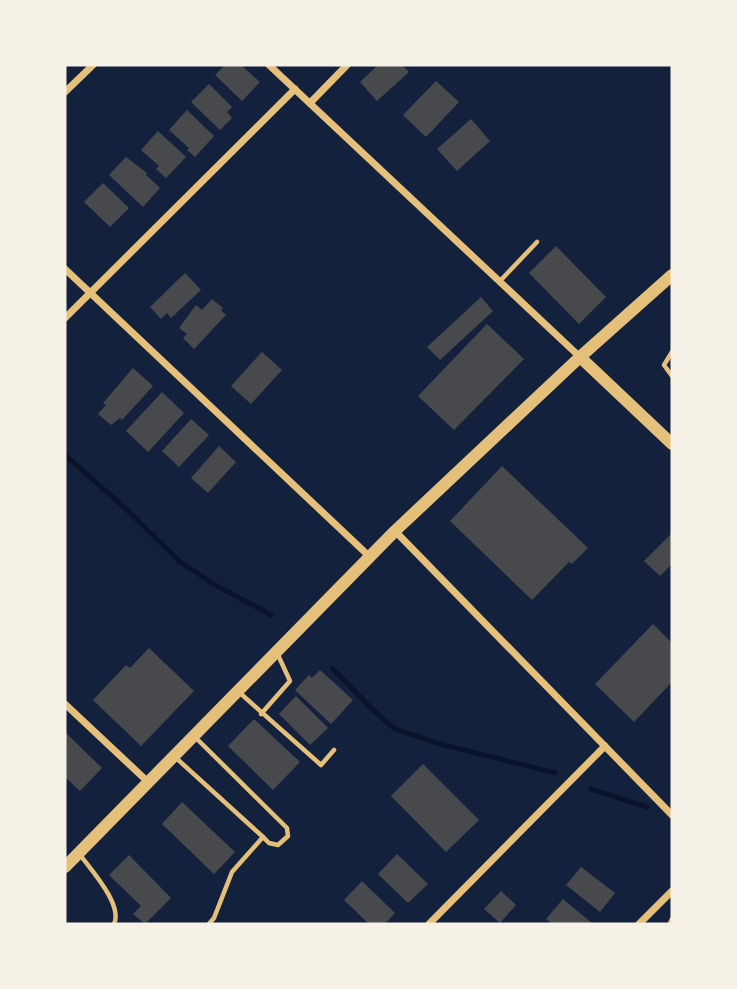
<svg xmlns="http://www.w3.org/2000/svg" width="737" height="989" font-family="Inter,sans-serif">
<style>
.lines{fill:none;stroke-linecap:round;stroke-linejoin:round}
.stream{stroke:#0b132b;stroke-width:5}
.building{fill:#48494c}
.path{stroke:#e5c07b;stroke-width:3.5}
.service{stroke:#e5c07b;stroke-width:4.5}
.minor{stroke:#e5c07b;stroke-width:7}
.primary{stroke:#e5c07b;stroke-width:12}
</style>
<rect width="100%" height="100%" fill="#14213d"/>
<g class="lines">
<g class="stream">
<polyline points="65,455 124,507 180,562 217,586 271,615"/>
<polyline points="333,669 373,710 395,729 444,745 555,773"/>
<polyline points="591,789 647,807"/>
</g>
</g>
<g class="building">
<polygon points="225,65 241,65 260,82 242,101 215,75"/>
<polygon points="378,65 402,65 409,72 377,101 360,82"/>
<polygon points="436,81 459,102 426,137 403,115"/>
<polygon points="209,84 232,107 227,112 232,118 220,130 191,102"/>
<polygon points="187,110 214,136 195,157 187,150 189,148 169,130"/>
<polygon points="471,119 490,141 457,171 437,149"/>
<polygon points="158,131 186,157 166,178 156,169 159,166 141,150"/>
<polygon points="126,157 147,173 146,175 160,188 143,207 109,175"/>
<polygon points="103,183 129,208 110,227 84,202"/>
<polygon points="556,246 606,297 579,324 529,273"/>
<polygon points="185,273 201,290 171,318 167,313 161,319 150,307"/>
<polygon points="481,297 493,311 440,360 427,347"/>
<polygon points="212,299 223,308 221,310 226,315 194,349 183,338 187,334 179,328 196,305 202,310"/>
<polygon points="487,324 524,359 454,430 418,396"/>
<polygon points="262,352 282,370 251,404 231,386"/>
<polygon points="133,368 153,386 122,420 120,418 111,425 98,414 106,405 103,403"/>
<polygon points="162,392 184,413 148,452 126,431"/>
<polygon points="191,419 209,435 179,467 162,451"/>
<polygon points="219,446 236,462 208,493 191,478"/>
<polygon points="502,466 588,548 572,564 569,562 532,600 450,521"/>
<polygon points="672,533 672,564 660,576 644,561"/>
<polygon points="653,624 672,643 672,682 634,722 595,684"/>
<polygon points="149,648 194,691 141,746 93,700 126,665 130,668"/>
<polygon points="320,670 353,700 331,724 295,690 309,675 312,678"/>
<polygon points="296,696 328,728 310,745 279,714"/>
<polygon points="254,719 300,762 273,790 228,746"/>
<polygon points="65,732 102,768 80,791 65,777"/>
<polygon points="423,764 479,820 446,852 391,796"/>
<polygon points="182,802 235,852 214,874 162,824"/>
<polygon points="397,854 428,884 408,903 378,874"/>
<polygon points="129,855 171,898 145,924 133,914 141,906 109,875"/>
<polygon points="581,867 615,893 600,912 566,885"/>
<polygon points="362,881 395,913 385,924 369,924 344,900"/>
<polygon points="501,891 516,905 500,923 484,909"/>
<polygon points="563,899 593,924 552,924 546,919"/>
</g>
<g class="lines">
<polyline class="path" points="669,924 672,918"/>
<g class="service">
<polyline points="500,281 537,242"/>
<polyline points="672,352 664,365 672,376"/>
<polyline points="240,693 321,765 334,750"/>
<polyline points="261,714 290,681 278,655"/>
<polyline points="196,738 287,828 288,836 278,845 269,843 263,837"/>
<polyline points="175,757 263,837 232,872 214,918 209,924"/>
<path d="M 81,856 C 92,871 123,905 114,924"/>
</g>
<g class="minor">
<polyline points="269,65 580,357"/>
<polyline points="65,92 93,65"/>
<polyline points="310,103 347,65"/>
<polyline points="65,269 370,557"/>
<polyline points="65,318 295,89"/>
<polyline points="395,531 672,815"/>
<polyline points="65,704 147,781"/>
<polyline points="429,924 605,746"/>
<polyline points="639,924 672,891"/>
</g>
<g class="primary">
<polyline points="580,357 672,444"/>
<polyline points="65,867 395,531 580,357 672,275"/>
</g>
</g>
<rect width="737" height="989" fill="none" stroke="#f6f1e7" stroke-width="133"/>
</svg>
